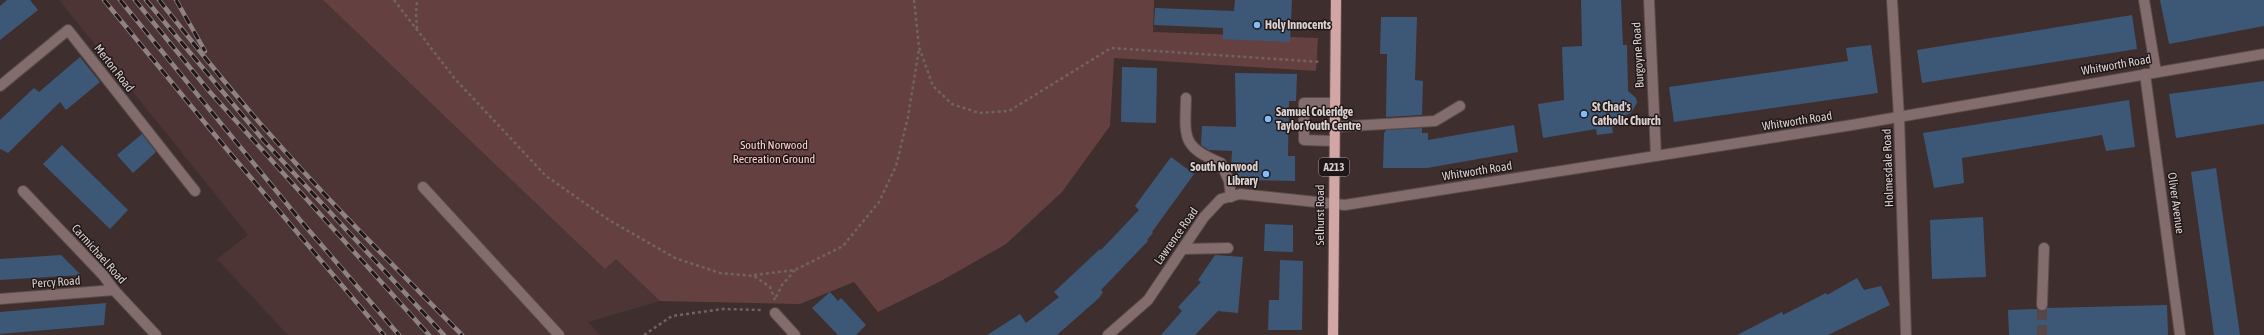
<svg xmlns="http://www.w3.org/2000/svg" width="2264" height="335" font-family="'Asap Condensed',sans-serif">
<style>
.built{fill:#4c3534}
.green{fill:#644140}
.building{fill:#3d5877}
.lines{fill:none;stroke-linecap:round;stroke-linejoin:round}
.minor-tunnel{stroke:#564645;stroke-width:10;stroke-dasharray:10 5;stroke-linecap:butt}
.minor-casing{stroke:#5a4b4a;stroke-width:12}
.major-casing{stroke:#5a4b4a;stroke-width:12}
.path{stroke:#716362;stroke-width:2.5;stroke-dasharray:3 3;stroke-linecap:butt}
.minor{stroke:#826d6c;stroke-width:10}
.major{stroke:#d1a6a4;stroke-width:10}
.rail-casing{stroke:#8f8282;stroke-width:4.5}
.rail{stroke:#201818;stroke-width:3;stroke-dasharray:9;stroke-linecap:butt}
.poi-dot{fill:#82bcfa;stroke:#201818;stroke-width:1.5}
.labels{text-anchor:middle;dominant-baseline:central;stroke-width:3;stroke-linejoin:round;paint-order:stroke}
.shield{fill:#201818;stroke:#a39999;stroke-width:1}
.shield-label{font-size:11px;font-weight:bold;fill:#dbd0d0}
.poi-label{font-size:12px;font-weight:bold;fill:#dbd0d0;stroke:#201818;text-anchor:start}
.street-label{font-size:12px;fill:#dbd0d0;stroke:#201818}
.park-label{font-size:12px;fill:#ffcfcd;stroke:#201818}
</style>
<rect width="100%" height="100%" fill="#3e2e2d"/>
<polygon class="built" points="59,0 323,0 605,268 616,258 660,301 588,322 600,335 288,335 217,259 248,235"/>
<polygon class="green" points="323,0 1154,0 1153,32 1318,38 1316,71 1114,58 1110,126 1062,192 1006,244 941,281 878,312 854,282 800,304 660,301 616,259 605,269"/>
<g class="building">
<polygon points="7,0 30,0 38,10 0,40 0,6"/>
<polygon points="1235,0 1292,0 1290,42 1223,39 1223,28 1154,25 1155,8 1234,11"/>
<polygon points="1581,0 1621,0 1623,45 1627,45 1628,91 1636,98 1637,103 1631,113 1620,117 1621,125 1612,127 1613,133 1597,135 1596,129 1543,138 1538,104 1564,100 1562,47 1582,46"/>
<polygon points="2160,0 2264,0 2264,26 2169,44"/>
<polygon points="2132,15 2137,49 1922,83 1917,50"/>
<polygon points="1381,17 1417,17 1415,80 1423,81 1422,115 1386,117 1387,54 1380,54"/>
<polygon points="1871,45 1878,93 1674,122 1669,87 1848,61 1846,48"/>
<polygon points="80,57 100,82 66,110 60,102 8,153 0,149 0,120 34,88 39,92"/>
<polygon points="1122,67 1157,68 1156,123 1121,122"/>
<polygon points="1235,73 1297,74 1296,101 1289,101 1288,156 1295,156 1295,181 1237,180 1237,167 1231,166 1232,151 1209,150 1201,145 1202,126 1236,127"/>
<polygon points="2264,81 2264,124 2176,138 2169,94"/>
<polygon points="2129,100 2135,147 2106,151 2102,135 1962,158 1964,183 1934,188 1923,133"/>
<polygon points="1514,125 1518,152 1427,168 1383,168 1384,133 1386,130 1422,128 1422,133 1428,133 1428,140"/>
<polygon points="142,134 156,152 133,173 117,155"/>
<polygon points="62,145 128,210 110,229 43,164"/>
<polygon points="1171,157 1194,174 1152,232 1153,233 1147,240 1148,241 1101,290 1103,292 1099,298 1057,335 987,335 1020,314 1026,323 1059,297 1054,292 1100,249 1101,250 1139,210 1135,206"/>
<polygon points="2216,168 2240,335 2214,335 2191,172"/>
<polygon points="1983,217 1986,277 1932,279 1930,220"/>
<polygon points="1265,224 1293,225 1293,252 1264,251"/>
<polygon points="61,255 81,275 0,280 0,259"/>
<polygon points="1215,255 1243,257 1238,313 1218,311 1195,335 1161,335 1182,311 1178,307 1201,282 1198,280"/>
<polygon points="1280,260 1303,261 1302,330 1268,330 1269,300 1279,300"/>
<polygon points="1857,278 1864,290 1881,286 1890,305 1828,335 1737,335 1782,312 1783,315 1826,293 1827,295"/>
<polygon points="830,292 838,301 841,298 866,325 856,335 838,335 812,308"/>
<polygon points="106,303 104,325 0,334 0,312"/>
<polygon points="2167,305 2168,335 2009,335 2008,310 2037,309 2042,311 2047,308"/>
</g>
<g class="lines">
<polyline class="minor-tunnel" points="2042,335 2042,305"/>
<g class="minor-casing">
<g id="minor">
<polyline points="1649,0 1656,156"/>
<polyline points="1892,0 1899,117 1906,335"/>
<polyline points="2144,0 2156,72"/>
<polyline points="2145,74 2180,335"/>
<polyline points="0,86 68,30 195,191"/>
<path d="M 1186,98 C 1185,137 1181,147 1221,163 L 1229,181 L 1231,197"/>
<polyline points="1334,127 1435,121 1460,106"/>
<polyline points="1334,141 1304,140 1304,103 1335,103"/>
<polyline points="423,187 559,335"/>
<polyline points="23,191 103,275 114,290 156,335"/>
<polyline points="1183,249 1228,248"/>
<polyline points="0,299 114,290"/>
<polyline points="2042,305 2044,248"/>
<polyline points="775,313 795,335"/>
<polyline points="1108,335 1148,300 1204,217 1221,199 1240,194 1345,205 1852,125 2264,54"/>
</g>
</g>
<g class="major-casing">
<polyline id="major" points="1333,335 1336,0"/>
</g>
<g class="path">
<polyline points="394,0 455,79 546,176 609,220 675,258 720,273 754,276 770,287 775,300"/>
<polyline points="914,0 919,47 933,86 952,104 979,113 1009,111 1111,48 1321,62"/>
<polyline points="417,29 416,14 417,0"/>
<polyline points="754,275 795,270 843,246 879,202 896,166 908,117 919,49"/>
<polyline points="776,297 782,285 795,270"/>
<polyline points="644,335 672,316 723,309 762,310"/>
</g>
<use href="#minor" class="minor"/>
<use href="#major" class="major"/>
<g class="rail-casing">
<g id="rail">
<polyline points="104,0 224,146 384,335"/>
<polyline points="120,0 300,220 399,335"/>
<polyline points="135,0 209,91 429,335"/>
<polyline points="146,0 264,141 444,335"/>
<path d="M 159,0 C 194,44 229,89 267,131 C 329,202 396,268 462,335"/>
<polyline points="176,0 205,51"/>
</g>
</g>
<use href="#rail" class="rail"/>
</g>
<g class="poi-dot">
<circle cx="1257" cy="25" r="4"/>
<circle cx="1584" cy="114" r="4"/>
<circle cx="1268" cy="119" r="4"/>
<circle cx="1266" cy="174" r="4"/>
</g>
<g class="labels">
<rect class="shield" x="1319" y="158" width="30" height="18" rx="3"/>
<g class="shield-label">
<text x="1334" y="167">A213</text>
</g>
<g class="poi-label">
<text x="1265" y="25">Holy Innocents</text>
<text x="1592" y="107">St Chad's<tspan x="1592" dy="14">Catholic Church</tspan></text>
<text x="1276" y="112">Samuel Coleridge<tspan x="1276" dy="14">Taylor Youth Centre</tspan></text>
<text x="1258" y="167" text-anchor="end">South Norwood<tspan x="1258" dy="14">Library</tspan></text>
</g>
<g class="street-label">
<text transform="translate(1638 55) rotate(-93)">Burgoyne Road</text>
<text transform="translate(2116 65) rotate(-10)">Whitworth Road</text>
<text transform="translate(114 68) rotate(52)">Merton Road</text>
<text transform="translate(1797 121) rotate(-9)">Whitworth Road</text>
<text transform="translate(1888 168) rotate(-92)">Holmesdale Road</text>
<text transform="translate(1477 171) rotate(-9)">Whitworth Road</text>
<text transform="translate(2176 203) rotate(82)">Oliver Avenue</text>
<text transform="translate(1320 215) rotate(-90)">Selhurst Road</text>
<text transform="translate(1176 236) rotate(-55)">Lawrence Road</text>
<text transform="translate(99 254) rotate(48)">Carmichael Road</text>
<text transform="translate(56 282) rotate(-4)">Percy Road</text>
</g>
<g class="park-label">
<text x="774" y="145">South Norwood<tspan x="774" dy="14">Recreation Ground</tspan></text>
</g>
</g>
</svg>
